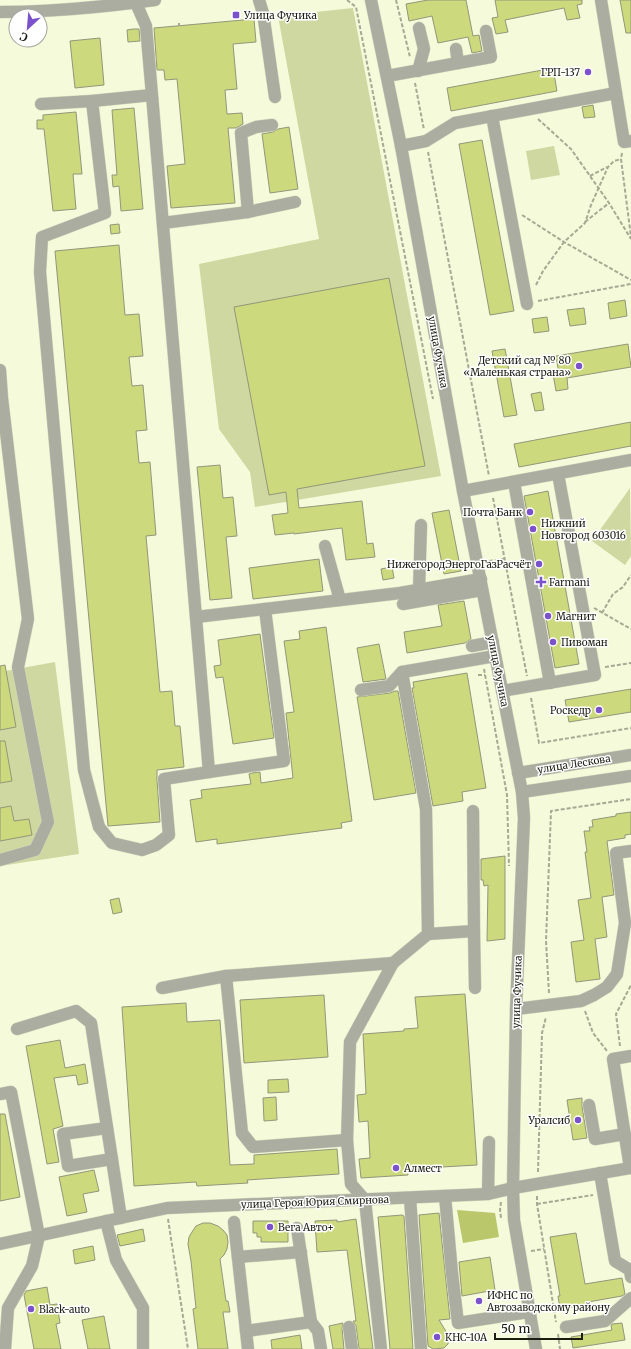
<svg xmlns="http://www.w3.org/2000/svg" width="631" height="1349" font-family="Merriweather,serif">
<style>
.green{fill:#cfd8a0}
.forest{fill:#bac76a}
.building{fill:#ccd97c;stroke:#92977a}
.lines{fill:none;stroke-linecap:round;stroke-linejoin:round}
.minor-casing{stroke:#d2d7bb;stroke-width:13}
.path{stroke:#a6aa92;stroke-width:2;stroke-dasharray:4 2;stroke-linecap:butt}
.minor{stroke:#aaada0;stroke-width:12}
.poi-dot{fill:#7b52cb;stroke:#fff;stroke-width:1.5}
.labels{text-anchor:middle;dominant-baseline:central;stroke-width:3;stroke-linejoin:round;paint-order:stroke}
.poi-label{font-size:10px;fill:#1b1d12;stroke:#fff;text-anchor:start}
.street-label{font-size:10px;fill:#1b1d12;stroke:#fff}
</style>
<rect width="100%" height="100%" fill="#f5fadb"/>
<g class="green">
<polygon points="353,8 441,476 255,507 250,472 219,429 199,264 319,239 278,16"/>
<polygon points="554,146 560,175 531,180 526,151"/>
<polygon points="630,488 631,556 625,565 592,541"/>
<polygon points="55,662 79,854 0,866 0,672"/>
</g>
<polygon class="forest" points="457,1210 495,1213 499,1237 463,1243"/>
<g class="building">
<polygon points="428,0 466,0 473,36 479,35 482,51 472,53 468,37 438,43 432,16 409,21 406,4"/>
<polygon points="495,0 582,0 582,4 577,5 580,18 567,20 564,8 505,20 508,32 496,34 492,18 498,17"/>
<polygon points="620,0 631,0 631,33 626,33"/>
<polygon points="254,19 256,42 233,44 237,89 225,90 227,114 242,113 243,124 236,128 228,128 235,203 171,208 167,166 185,164 177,79 165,80 164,70 157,70 154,28"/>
<polygon points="133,29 139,29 140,41 128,42 127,30"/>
<polygon points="100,38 104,85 75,88 70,41"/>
<polygon points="553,68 557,91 451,111 447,88"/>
<polygon points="593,105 595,117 584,118 582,107"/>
<polygon points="134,108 143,209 121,211 119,186 113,187 112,175 117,175 112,110"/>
<polygon points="76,112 82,174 73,174 76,209 53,211 44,129 37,129 37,120 43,120 43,115"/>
<polygon points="289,127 298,189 270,193 262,134 273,132 278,129"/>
<polygon points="482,140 514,311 490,315 459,144"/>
<polygon points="119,224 120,233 111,234 110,225"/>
<polygon points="119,245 125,315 139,314 143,356 129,357 132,386 143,385 147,430 136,431 139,463 150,462 156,535 146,536 160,692 172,691 175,726 180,726 184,767 157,770 157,780 160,822 108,826 55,251"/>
<polygon points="389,278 425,466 297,489 299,508 362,501 367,544 373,543 375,557 346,560 342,528 294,534 294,533 275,535 272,515 288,513 286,492 269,495 234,307"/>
<polygon points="625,300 627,316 610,319 608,303"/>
<polygon points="584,308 586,324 570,326 567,310"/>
<polygon points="547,317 549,331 534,333 532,319"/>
<polygon points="628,344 631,367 567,378 568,389 556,391 553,374 559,374 556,356"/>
<polygon points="505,349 517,415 504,417 492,351"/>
<polygon points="541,392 544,410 535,411 531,394"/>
<polygon points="631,422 631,446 519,467 514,444"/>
<polygon points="220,465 223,498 233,497 237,536 226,537 232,598 210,600 197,467"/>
<polygon points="548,491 579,664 555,668 524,496"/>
<polygon points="449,510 461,571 444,574 432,513"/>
<polygon points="319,559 323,591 253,599 249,568"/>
<polygon points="392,567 394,578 383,580 381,569"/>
<polygon points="464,601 471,639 465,643 407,653 404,632 442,626 438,605"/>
<polygon points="326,627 352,821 341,823 342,828 217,844 217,839 196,842 190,800 202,798 201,790 251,784 249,774 252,773 260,772 261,783 293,778 286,713 294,712 284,641 300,639 299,631"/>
<polygon points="260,634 274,738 233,744 223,677 216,678 214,666 221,665 218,640"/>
<polygon points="379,644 386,679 363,682 357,648"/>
<polygon points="5,665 16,727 0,730 0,666"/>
<polygon points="467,673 486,788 462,792 463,801 433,806 412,688 414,688 413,682"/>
<polygon points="631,689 631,712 569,722 565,700"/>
<polygon points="395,691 398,691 416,793 374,800 357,697 390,693"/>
<polygon points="0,741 5,741 12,781 0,783"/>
<polygon points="11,806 14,821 29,819 32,835 0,841 0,808"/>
<polygon points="631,812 631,834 625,835 625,838 607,841 614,895 602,897 607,937 595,939 600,979 576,982 571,942 584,940 578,900 591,898 585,852 587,852 584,831 590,831 589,827 593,827 592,820 616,816 616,814"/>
<polygon points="505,856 505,939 487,941 488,885 484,886 483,880 481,880 481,859"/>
<polygon points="119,898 122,912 113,914 110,900"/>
<polygon points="465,994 477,1165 407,1169 408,1175 361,1178 359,1159 370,1158 368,1121 359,1122 357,1095 366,1094 363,1034 404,1031 404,1029 418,1028 415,997"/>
<polygon points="324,995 328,1057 244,1063 240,1000"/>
<polygon points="186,1003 187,1022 220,1020 230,1165 254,1164 254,1155 337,1149 339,1174 247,1180 248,1183 197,1186 196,1182 134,1186 122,1007"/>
<polygon points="60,1040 65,1068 85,1064 88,1083 78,1085 76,1075 54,1078 63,1126 53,1129 59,1162 47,1164 26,1046"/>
<polygon points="288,1079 289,1092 268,1093 268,1080"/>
<polygon points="276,1097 277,1120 264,1121 263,1098"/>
<polygon points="582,1098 582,1106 587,1138 573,1140 567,1100"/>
<polygon points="0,1114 5,1114 20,1197 0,1201"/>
<polygon points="94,1170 99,1191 83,1194 87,1212 67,1216 59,1177"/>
<polygon points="439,1213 450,1319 439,1320 447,1333 449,1338 448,1344 444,1348 433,1349 428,1346 419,1215"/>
<polygon points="402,1215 404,1216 413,1349 390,1349 378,1217"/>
<polygon points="356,1219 373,1349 359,1349 356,1326 353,1321 356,1321 347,1250 317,1252 315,1221 337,1220 337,1222"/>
<polygon points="253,1221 288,1221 288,1242 261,1242 261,1237 257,1237 257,1233 253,1233"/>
<polygon points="203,1223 210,1223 218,1226 223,1230 227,1235 228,1242 227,1249 224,1255 220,1259 226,1301 228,1301 230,1312 223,1312 228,1349 198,1349 193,1309 196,1308 191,1261 188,1244 189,1237 192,1232 196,1226"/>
<polygon points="143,1229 145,1241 120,1246 117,1235"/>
<polygon points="576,1233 585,1284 622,1278 625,1294 622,1296 588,1302 588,1304 560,1309 558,1296 560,1296 550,1237"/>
<polygon points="93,1246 95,1260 75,1264 73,1250"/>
<polygon points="490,1257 495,1290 462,1296 459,1262"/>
<polygon points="47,1287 50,1305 57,1304 60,1323 56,1324 61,1349 34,1349 24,1295 26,1291"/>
<polygon points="104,1316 110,1349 88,1349 82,1320"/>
<polygon points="343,1323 342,1328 344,1349 333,1349 329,1326"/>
<polygon points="622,1323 625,1340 573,1348 571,1337 612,1330 611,1326 612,1324"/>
<polygon points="300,1335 302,1349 272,1349 271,1340"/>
</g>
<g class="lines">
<g class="minor-casing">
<g id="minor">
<polyline points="259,0 263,13 275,97"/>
<polyline points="371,0 401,146 463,491 522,792 524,818 516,1009 513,1188 514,1220 536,1349"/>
<polyline points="601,0 624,142 631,141"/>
<polyline points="136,3 146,26 152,95 92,101 105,213 42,237 40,272 84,770 99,827 112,843 142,850 156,845 169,835 164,779 209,772 152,95"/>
<path d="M 0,12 C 52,12 103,7 155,0"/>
<polyline points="456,49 458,63"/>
<polyline points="418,71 424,49 419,28"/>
<polyline points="387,76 491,57 486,31"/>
<polyline points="41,104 92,101"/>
<polyline points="492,116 527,304"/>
<polyline points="401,146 426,141 455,123 616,93"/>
<polyline points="248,212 241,133 256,127 272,125"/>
<polyline points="163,223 248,212 295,202"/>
<polyline points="0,370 2,398 28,619 18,667 48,822 35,850 0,860"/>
<polyline points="514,482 550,683"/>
<polyline points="463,491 631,460"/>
<polyline points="325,546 340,600"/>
<polyline points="419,590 421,525"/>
<polyline points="403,604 482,590"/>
<polyline points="196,617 400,593 481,579"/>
<polyline points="472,646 493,642"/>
<polyline points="361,690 389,686 402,672 495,656"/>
<polyline points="502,691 595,675 558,474"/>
<polyline points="209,772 284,761 265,609"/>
<polyline points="518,773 631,755"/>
<polyline points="522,792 631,776"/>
<polyline points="474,931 475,988"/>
<polyline points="428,934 474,931 473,811"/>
<polyline points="226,976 393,963"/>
<polyline points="162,988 226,976 242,1133 253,1147 347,1140"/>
<polyline points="516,1009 581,1001 594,995 607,987 617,974 625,923 616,853 631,851"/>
<polyline points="17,1029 76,1011 91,1023 121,1218"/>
<polyline points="0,1094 11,1092 39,1236 32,1266 8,1308 5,1349"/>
<polyline points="589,1105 595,1139 625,1134"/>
<polyline points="107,1128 63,1134 68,1166 112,1159"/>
<polyline points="630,1168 613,1059 631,1056"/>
<polyline points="600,1173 615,1261 630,1270 631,1277"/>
<polyline points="488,1194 489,1142"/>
<polyline points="445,1196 452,1273 458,1323 529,1312"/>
<polyline points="410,1198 421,1349"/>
<polyline points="106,1221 116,1260 143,1308 143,1349"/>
<polyline points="234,1222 248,1349"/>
<polyline points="297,1228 311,1322"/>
<polyline points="0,1244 167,1208 488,1194 513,1188 631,1168"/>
<polyline points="238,1257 301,1252"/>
<polyline points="349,1327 352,1349"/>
<polyline points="566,1327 605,1321 631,1298"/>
<polyline points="246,1331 311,1322 318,1331 321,1349"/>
<polyline points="381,1349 365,1200 351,1184 347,1140 350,1042 393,963 428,934 426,809 402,672"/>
</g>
</g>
<g class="path">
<polyline points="347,0 356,7 433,399"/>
<polyline points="396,0 410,57"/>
<polyline points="179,23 179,26"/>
<polyline points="415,83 424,130"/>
<polyline points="538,119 571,149 609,203 631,239"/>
<polyline points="428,152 489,476"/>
<polyline points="622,153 621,159 631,237"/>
<polyline points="590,176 607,167"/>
<polyline points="522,215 564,242 631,280"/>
<polyline points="585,222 609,203"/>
<polyline points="536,285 543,271 564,242 585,223 591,205 608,167 614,161 621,159"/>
<polyline points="538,301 631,284"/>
<polyline points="493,498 527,676"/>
<polyline points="489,561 505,559"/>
<polyline points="460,567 466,565"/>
<polyline points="594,608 631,629"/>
<polyline points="602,613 613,594 623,587 631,575"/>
<polyline points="605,667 631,663"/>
<polyline points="484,669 507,795 509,866"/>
<polyline points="478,675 485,675"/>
<polyline points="531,698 539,743 631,728"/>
<polyline points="549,993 546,941 551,811 631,799"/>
<polyline points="585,1011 593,1033 607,1051"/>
<polyline points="620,1046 616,1014 631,985"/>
<polyline points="538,1172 542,1033 546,1017"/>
<polyline points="537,1196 537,1204 556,1322"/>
<polyline points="501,1202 500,1210 501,1218"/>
<polyline points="537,1204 593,1195"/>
<polyline points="168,1219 188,1349"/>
<polyline points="531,1251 544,1249"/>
<polyline points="558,1334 560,1349"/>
</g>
<use href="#minor" class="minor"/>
</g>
<g class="poi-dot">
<rect x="232" y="11" width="8" height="8" rx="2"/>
<circle cx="588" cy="72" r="4"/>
<circle cx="579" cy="366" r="4"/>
<circle cx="530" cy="512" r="4"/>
<circle cx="533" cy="529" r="4"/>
<circle cx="539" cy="564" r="4"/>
<path d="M539 576h4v4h4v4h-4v4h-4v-4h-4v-4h4z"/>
<circle cx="548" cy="616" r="4"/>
<circle cx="553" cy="642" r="4"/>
<circle cx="599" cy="710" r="4"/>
<circle cx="578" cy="1120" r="4"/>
<circle cx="396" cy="1168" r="4"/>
<circle cx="270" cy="1227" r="4"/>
<circle cx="479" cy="1301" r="4"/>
<circle cx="31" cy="1309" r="4"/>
<circle cx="437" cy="1337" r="4"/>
</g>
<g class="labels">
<g class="poi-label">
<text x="244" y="15">Улица Фучика</text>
<text x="580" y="72" text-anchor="end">ГРП-137</text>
<text x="571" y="360" text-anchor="end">Детский сад № 80<tspan x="571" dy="12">«Маленькая страна»</tspan></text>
<text x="522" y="512" text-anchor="end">Почта Банк</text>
<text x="541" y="523">Нижний<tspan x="541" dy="12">Новгород 603016</tspan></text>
<text x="531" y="564" text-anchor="end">НижегородЭнергоГазРасчёт</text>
<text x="549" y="582">Farmani</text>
<text x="556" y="616">Магнит</text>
<text x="561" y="642">Пивоман</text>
<text x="591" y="710" text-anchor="end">Роскедр</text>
<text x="570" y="1120" text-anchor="end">Уралсиб</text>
<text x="404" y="1168">Алмест</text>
<text x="278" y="1227">Вега Авто+</text>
<text x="487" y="1295">ИФНС по<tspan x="487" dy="12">Автозаводскому району</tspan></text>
<text x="39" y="1309">Black-auto</text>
<text x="445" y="1337">КНС-10А</text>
</g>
<g class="street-label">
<text transform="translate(438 352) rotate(80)">улица Фучика</text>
<text transform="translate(498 671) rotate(79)">улица Фучика</text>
<text transform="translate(574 764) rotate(-9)">улица Лескова</text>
<text transform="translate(517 992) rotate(-88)">улица Фучика</text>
<text transform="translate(315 1202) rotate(-2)">улица Героя Юрия Смирнова</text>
</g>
</g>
<g transform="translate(28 28) rotate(206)"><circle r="19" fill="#ffffff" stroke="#a4a5a0"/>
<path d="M0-3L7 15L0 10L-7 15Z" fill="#7b52cb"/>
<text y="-6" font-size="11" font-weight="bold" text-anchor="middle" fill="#1b1d12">С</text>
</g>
<path d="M495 1333v6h87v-6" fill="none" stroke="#1b1d12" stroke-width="2"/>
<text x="501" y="1333" font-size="12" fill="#1b1d12" stroke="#ffffff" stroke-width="3" paint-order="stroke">50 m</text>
</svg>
